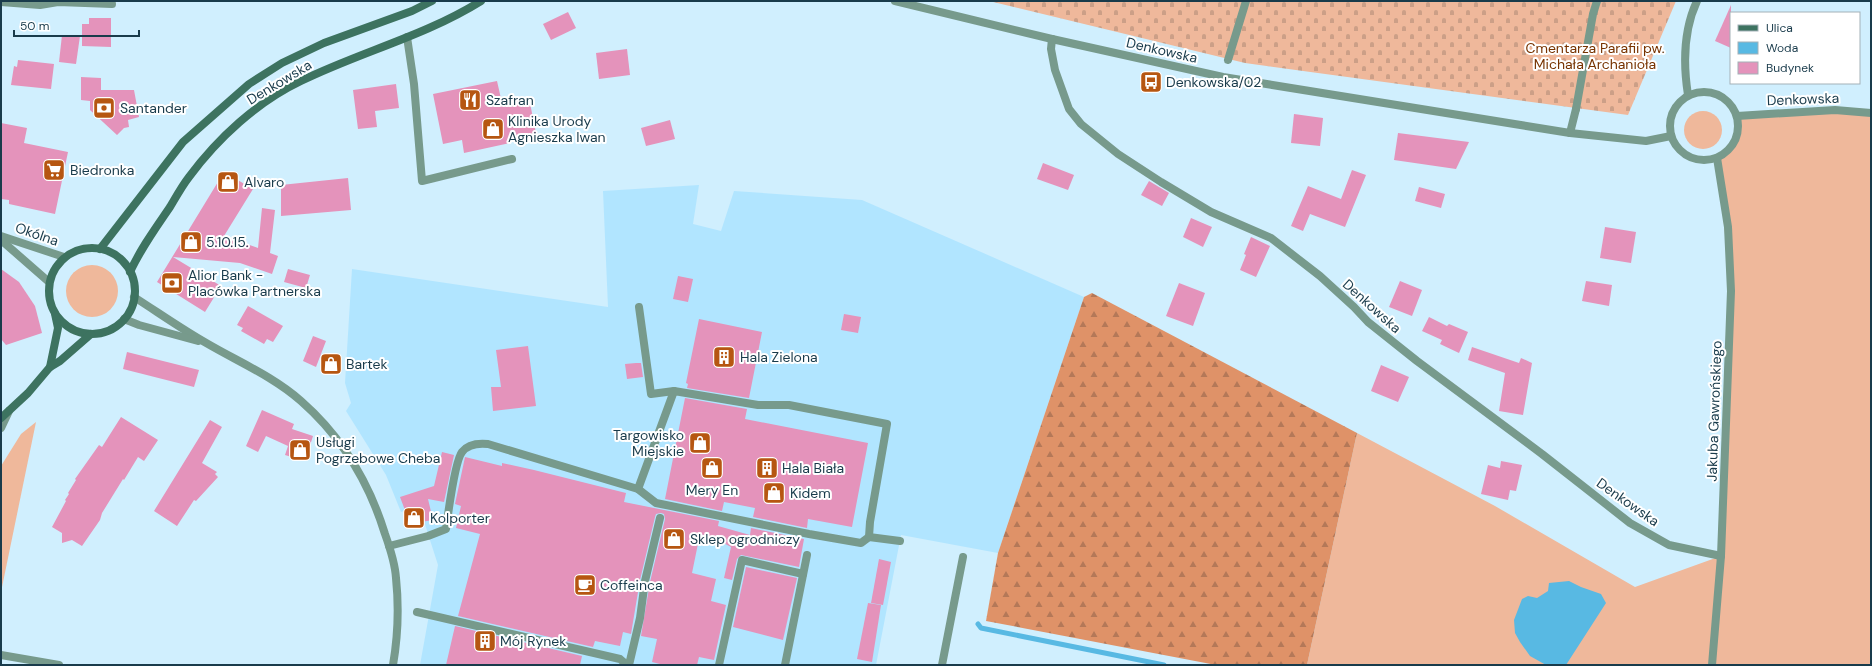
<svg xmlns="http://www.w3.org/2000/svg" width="1872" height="666" font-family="'DM Sans',sans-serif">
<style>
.built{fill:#b1e5ff}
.grass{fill:#efb89b}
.forest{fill:url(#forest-firs)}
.cemetery{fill:url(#cemetery-stones)}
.water{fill:#58b9e3}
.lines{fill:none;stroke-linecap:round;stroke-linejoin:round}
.stream{stroke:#58b9e3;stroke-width:5}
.building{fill:#e493bb}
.service{stroke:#779a8c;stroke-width:8}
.pedestrian{stroke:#779a8c;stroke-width:8}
.minor{stroke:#779a8c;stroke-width:8}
.tertiary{stroke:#779a8c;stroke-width:8}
.secondary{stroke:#3d7360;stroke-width:8}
.labels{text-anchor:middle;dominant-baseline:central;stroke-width:4;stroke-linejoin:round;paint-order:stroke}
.park-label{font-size:14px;fill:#730;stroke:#fff}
.street-label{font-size:14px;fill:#193b4b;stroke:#fff}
.poi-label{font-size:14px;fill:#193b4b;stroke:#fff;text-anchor:start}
</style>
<defs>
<pattern id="forest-firs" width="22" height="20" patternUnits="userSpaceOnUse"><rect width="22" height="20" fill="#df9268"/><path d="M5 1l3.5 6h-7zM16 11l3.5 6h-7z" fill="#b47858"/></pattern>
<pattern id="cemetery-stones" width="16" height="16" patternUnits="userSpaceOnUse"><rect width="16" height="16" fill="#efb89b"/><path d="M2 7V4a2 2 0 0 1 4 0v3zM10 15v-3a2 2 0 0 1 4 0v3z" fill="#cc9f87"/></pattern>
</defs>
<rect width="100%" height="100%" fill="#d0effe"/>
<polygon class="built" points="699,185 693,224 721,231 734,191 862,200 1084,297 998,553 901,535 876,665 420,665 438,565 422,515 409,509 401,512 386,475 346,411 351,403 345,383 352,269 608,307 603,191"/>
<g class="grass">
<circle cx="1703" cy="130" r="19"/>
<path d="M 1768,113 L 1871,113 L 1871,665 L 1307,665 L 1357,433 L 1495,506 L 1635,587 L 1721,556 L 1731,291 L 1717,158 C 1734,146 1739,138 1737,116 Z"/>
<circle cx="92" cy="291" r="26"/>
<polygon points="36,422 1,592 1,466 21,434"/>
</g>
<polygon class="forest" points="1092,293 1357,433 1307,665 1216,665 986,621 998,553 1084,297"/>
<polygon class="cemetery" points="989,1 1676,1 1628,115 1245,63"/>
<polygon class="water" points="1569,581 1581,587 1601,594 1606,603 1566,665 1546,665 1530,656 1520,642 1515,633 1514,620 1522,599 1528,596 1537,598 1548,591 1549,583"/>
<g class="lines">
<polyline class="stream" points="978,624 981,628 1164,665"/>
</g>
<g class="building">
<polygon points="1731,5 1731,48 1715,41"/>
<polygon points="568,12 576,28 551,40 543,24"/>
<polygon points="89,18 111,18 111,47 82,46 82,24 89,24"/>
<polygon points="62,35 80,36 76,64 59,62"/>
<polygon points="627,49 630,75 599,79 596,53"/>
<polygon points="18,60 54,64 51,89 11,85 14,66 17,67"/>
<polygon points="81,77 101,78 101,90 134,90 139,117 128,120 129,127 124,128 117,135 90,110 90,101 81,100"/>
<polygon points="497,81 502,103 529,98 536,133 509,138 510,143 464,153 462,140 443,144 433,94"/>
<polygon points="396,84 399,108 375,111 377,127 358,129 353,90"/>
<polygon points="1294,114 1323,118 1320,146 1291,143"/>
<polygon points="670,120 675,139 646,146 641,128"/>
<polygon points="1,123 27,128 24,143 68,152 55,214 9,204 9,200 1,199"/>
<polygon points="1398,133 1469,142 1456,169 1394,160"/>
<polygon points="1043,163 1074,175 1068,190 1037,179"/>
<polygon points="1352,170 1366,175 1345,227 1310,214 1303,231 1291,226 1308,186 1341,199"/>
<polygon points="224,172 253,189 224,236 258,248 262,208 275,210 270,253 278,256 272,274 240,263 173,257 221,286 205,312 157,282"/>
<polygon points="348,178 351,210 281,216 281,185"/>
<polygon points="1149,181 1169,193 1162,206 1141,195"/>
<polygon points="1419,187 1445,194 1441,208 1415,201"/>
<polygon points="1191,218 1212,227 1203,247 1183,237"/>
<polygon points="1605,227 1636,232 1631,263 1600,258"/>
<polygon points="1251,237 1270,246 1256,277 1240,270 1246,255 1244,254"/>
<polygon points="1,269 19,282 35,306 42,333 6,345 1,339"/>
<polygon points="288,269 310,275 306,288 284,282"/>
<polygon points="678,276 693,279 688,302 673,299"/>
<polygon points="1400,281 1422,290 1412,316 1389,307"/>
<polygon points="1586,281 1612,285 1609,306 1582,301"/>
<polygon points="1179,283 1205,293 1193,326 1166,316"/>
<polygon points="248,306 283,326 273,342 267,339 264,344 241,331 243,328 237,325"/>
<polygon points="844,314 861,317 858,333 841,330"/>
<polygon points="1429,317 1447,326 1449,324 1468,332 1459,353 1440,344 1442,340 1422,331"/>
<polygon points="699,319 762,332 749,398 687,388 688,384 686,383"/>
<polygon points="313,336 326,341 316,367 303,361"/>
<polygon points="528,346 536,406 493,411 491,387 501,387 496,350"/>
<polygon points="1472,347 1519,363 1521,358 1532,363 1523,415 1499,411 1505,373 1468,360"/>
<polygon points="127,352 199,370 194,387 123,369"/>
<polygon points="636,363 641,363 643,377 627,379 625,364"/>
<polygon points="1381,365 1409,377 1398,402 1371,391"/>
<polygon points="685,398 747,409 745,419 868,443 852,527 808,519 807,528 753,517 755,508 724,502 722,511 665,499"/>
<polygon points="262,410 294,424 292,429 313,436 305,461 285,455 288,446 266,436 258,452 246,446"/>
<polygon points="121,417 158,440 144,461 138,457 124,480 123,479 102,513 100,520 82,546 72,540 62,543 62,533 52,527 66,501 65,500 69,494 68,493 76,480 75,479 99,445 102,447"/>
<polygon points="210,420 222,427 202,463 217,472 215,474 218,477 196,501 194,500 177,526 154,511"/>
<polygon points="442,452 454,455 444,502 428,499 433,520 415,523 408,518 400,497 434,486"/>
<polygon points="465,457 502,466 502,463 534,470 626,493 624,502 719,521 718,526 750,535 751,528 804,539 799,567 741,555 737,559 732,580 724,578 731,547 714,538 700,534 692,573 716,579 711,601 726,605 714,660 699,657 697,665 664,665 652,662 657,639 641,636 650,582 665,519 664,514 661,513 656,514 655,517 640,580 631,634 623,632 620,646 595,641 593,647 458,616 480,534 456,528 461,506 455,504"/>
<polygon points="1501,461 1522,465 1516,491 1510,490 1508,500 1481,494 1488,465 1500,468"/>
<polygon points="879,559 891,562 883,605 871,603"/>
<polygon points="746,567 797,578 783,640 733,627"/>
<polygon points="868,603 881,605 872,662 857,659"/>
<polygon points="455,626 582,656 580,665 446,665"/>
</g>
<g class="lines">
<g class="service">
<polyline points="1,2 40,5 58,2 112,4"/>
<polyline points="407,37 414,84 422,181 512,159"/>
<polyline points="1570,133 1576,109"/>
<polyline points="639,307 651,394 674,391"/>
<polyline points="1,428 9,411"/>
<polyline points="638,489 674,391 758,405 789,405 887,424 870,522 869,537 900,541"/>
<path d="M 389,546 L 428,536 L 446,529 C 448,514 455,461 462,452 C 468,444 478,443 488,444 L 638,489 L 656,503 L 809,534 L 861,543 L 869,537"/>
<polyline points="417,612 620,659 627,665"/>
<polyline points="629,665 640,618 645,581 660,518"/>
<polyline points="719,665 742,560 803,574"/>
<polyline points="785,665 807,555"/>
</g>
<g class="pedestrian">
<polyline points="1228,60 1246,1"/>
<polyline points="1576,109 1593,14 1597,1"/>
</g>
<g class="minor">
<polyline points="895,1 1052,39 1223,77 1570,133 1646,141 1671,136"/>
<polyline points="1052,39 1051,49 1055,70 1069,109 1081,124 1118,154 1161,182 1211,212 1271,238 1320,276 1354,307 1368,322 1417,361 1542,454 1630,523 1669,545 1721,556"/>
<circle cx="1704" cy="126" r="34"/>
<path d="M 1688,95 C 1683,63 1683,31 1697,1"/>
<polyline points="1737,116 1835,110 1871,113"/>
<path d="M 134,297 C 159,313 183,330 208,344 C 239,362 274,377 301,401 C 342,437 369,482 385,534 C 390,548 395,563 396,578 C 399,607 398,636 393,665"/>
<polyline points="124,319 139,325 198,341"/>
<polyline points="1,655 59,665"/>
<polyline points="942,665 963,557"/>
<polyline points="1712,665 1721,556 1731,291 1728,227 1717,158"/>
</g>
<g class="tertiary">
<polyline points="1,236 64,257"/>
<polyline points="1,240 49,282"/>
</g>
<g class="secondary">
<circle cx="92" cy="291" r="43"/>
<polyline points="100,249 183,142 249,84 282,63 324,43 412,11 432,1"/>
<path d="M 130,272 C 141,248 155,229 170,207 C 176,197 182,186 189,177 C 218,138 257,102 301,81 C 360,52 425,36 481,1"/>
<polyline points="50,367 58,328 55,314"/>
<polyline points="1,418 28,393 50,367 60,361 91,334"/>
</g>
</g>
<defs>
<g id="bus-square" transform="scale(1.15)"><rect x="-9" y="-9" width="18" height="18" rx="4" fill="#b65611" stroke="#fff"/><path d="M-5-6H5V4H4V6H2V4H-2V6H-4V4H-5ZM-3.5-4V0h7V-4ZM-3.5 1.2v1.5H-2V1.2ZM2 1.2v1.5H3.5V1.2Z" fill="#fff"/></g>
<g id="restaurant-square" transform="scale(1.15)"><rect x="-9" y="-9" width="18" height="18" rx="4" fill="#b65611" stroke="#fff"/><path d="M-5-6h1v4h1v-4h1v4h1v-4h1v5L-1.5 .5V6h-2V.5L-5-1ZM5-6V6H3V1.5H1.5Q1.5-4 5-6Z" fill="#fff"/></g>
<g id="bank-square" transform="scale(1.15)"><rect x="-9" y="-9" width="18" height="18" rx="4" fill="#b65611" stroke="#fff"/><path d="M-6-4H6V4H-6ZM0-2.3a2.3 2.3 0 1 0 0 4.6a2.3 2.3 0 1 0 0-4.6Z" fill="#fff"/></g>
<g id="shop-square" transform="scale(1.15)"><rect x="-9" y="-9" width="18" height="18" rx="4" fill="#b65611" stroke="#fff"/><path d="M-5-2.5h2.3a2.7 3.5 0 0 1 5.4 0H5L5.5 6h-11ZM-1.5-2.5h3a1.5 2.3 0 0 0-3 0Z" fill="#fff"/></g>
<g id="supermarket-square" transform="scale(1.15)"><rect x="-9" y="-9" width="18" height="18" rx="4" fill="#b65611" stroke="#fff"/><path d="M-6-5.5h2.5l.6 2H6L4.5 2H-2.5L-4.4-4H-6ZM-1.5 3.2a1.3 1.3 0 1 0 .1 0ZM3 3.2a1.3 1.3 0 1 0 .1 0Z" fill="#fff"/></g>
<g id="building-square" transform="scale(1.15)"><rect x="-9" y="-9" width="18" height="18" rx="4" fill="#b65611" stroke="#fff"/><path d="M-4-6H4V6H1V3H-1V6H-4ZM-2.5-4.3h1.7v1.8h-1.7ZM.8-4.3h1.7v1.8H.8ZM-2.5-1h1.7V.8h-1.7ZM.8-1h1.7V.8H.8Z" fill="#fff"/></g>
<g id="cafe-square" transform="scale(1.15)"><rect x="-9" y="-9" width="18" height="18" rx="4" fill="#b65611" stroke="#fff"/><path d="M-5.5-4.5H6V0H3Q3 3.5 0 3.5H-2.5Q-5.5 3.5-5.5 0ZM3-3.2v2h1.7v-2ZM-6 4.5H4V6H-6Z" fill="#fff"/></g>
</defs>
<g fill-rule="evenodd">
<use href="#bus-square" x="1151" y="82"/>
<use href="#restaurant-square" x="470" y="100"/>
<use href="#bank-square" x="104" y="108"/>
<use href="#shop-square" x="493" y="129"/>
<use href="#supermarket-square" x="54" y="170"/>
<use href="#shop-square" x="228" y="182"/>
<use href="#shop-square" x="191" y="242"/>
<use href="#bank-square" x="172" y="283"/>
<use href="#building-square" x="724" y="357"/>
<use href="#shop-square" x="331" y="364"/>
<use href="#shop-square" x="700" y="443"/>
<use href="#shop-square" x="300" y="450"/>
<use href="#shop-square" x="712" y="468"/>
<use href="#building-square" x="767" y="468"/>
<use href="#shop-square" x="774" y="493"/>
<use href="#shop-square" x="414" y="518"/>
<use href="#shop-square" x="674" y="539"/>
<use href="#cafe-square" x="585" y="585"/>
<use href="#building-square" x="485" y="641"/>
</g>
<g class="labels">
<g class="park-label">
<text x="1595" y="48">Cmentarza Parafii pw.<tspan x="1595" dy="16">Michała Archanioła</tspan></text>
</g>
<g class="street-label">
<text transform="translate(1162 50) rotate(13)">Denkowska</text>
<text transform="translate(279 82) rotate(-31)">Denkowska</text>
<text transform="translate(1803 99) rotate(-2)">Denkowska</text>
<text transform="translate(37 234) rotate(19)">Okólna</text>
<text transform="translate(1372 306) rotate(42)">Denkowska</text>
<text transform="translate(1714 411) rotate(-88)">Jakuba Gawrońskiego</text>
<text transform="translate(1628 502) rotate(35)">Denkowska</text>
</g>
<g class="poi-label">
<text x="1166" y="82">Denkowska/02</text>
<text x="486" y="100">Szafran</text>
<text x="120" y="108">Santander</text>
<text x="508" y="121">Klinika Urody<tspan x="508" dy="16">Agnieszka Iwan</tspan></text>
<text x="70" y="170">Biedronka</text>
<text x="244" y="182">Alvaro</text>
<text x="206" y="242">5.10.15.</text>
<text x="188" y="275">Alior Bank -<tspan x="188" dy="16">Placówka Partnerska</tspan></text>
<text x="740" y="357">Hala Zielona</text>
<text x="346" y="364">Bartek</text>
<text x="684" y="435" text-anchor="end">Targowisko<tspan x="684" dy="16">Miejskie</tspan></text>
<text x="316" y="442">Usługi<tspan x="316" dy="16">Pogrzebowe Cheba</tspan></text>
<text x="782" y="468">Hala Biała</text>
<text x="712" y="490" text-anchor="middle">Mery En</text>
<text x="790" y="493">Kidem</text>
<text x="430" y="518">Kolporter</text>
<text x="690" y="539">Sklep ogrodniczy</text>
<text x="600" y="585">Coffeinca</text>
<text x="500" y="641">Mój Rynek</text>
</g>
</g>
<rect width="1872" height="666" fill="none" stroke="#193b4b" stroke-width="4"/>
<rect x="1730" y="12" width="130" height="72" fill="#ffffff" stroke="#a3b1b7"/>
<rect x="1738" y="25" width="20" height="6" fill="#3d7360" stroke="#a3b1b7"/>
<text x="1766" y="32" font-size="12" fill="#193b4b">Ulica</text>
<rect x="1738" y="42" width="20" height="12" fill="#58b9e3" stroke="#a3b1b7"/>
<text x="1766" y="52" font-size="12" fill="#193b4b">Woda</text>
<rect x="1738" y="62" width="20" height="12" fill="#e493bb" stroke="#a3b1b7"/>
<text x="1766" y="72" font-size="12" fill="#193b4b">Budynek</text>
<path d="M14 30v6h125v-6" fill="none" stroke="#193b4b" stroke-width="2"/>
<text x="20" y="30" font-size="12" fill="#193b4b" stroke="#ffffff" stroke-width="3" paint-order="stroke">50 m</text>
</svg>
